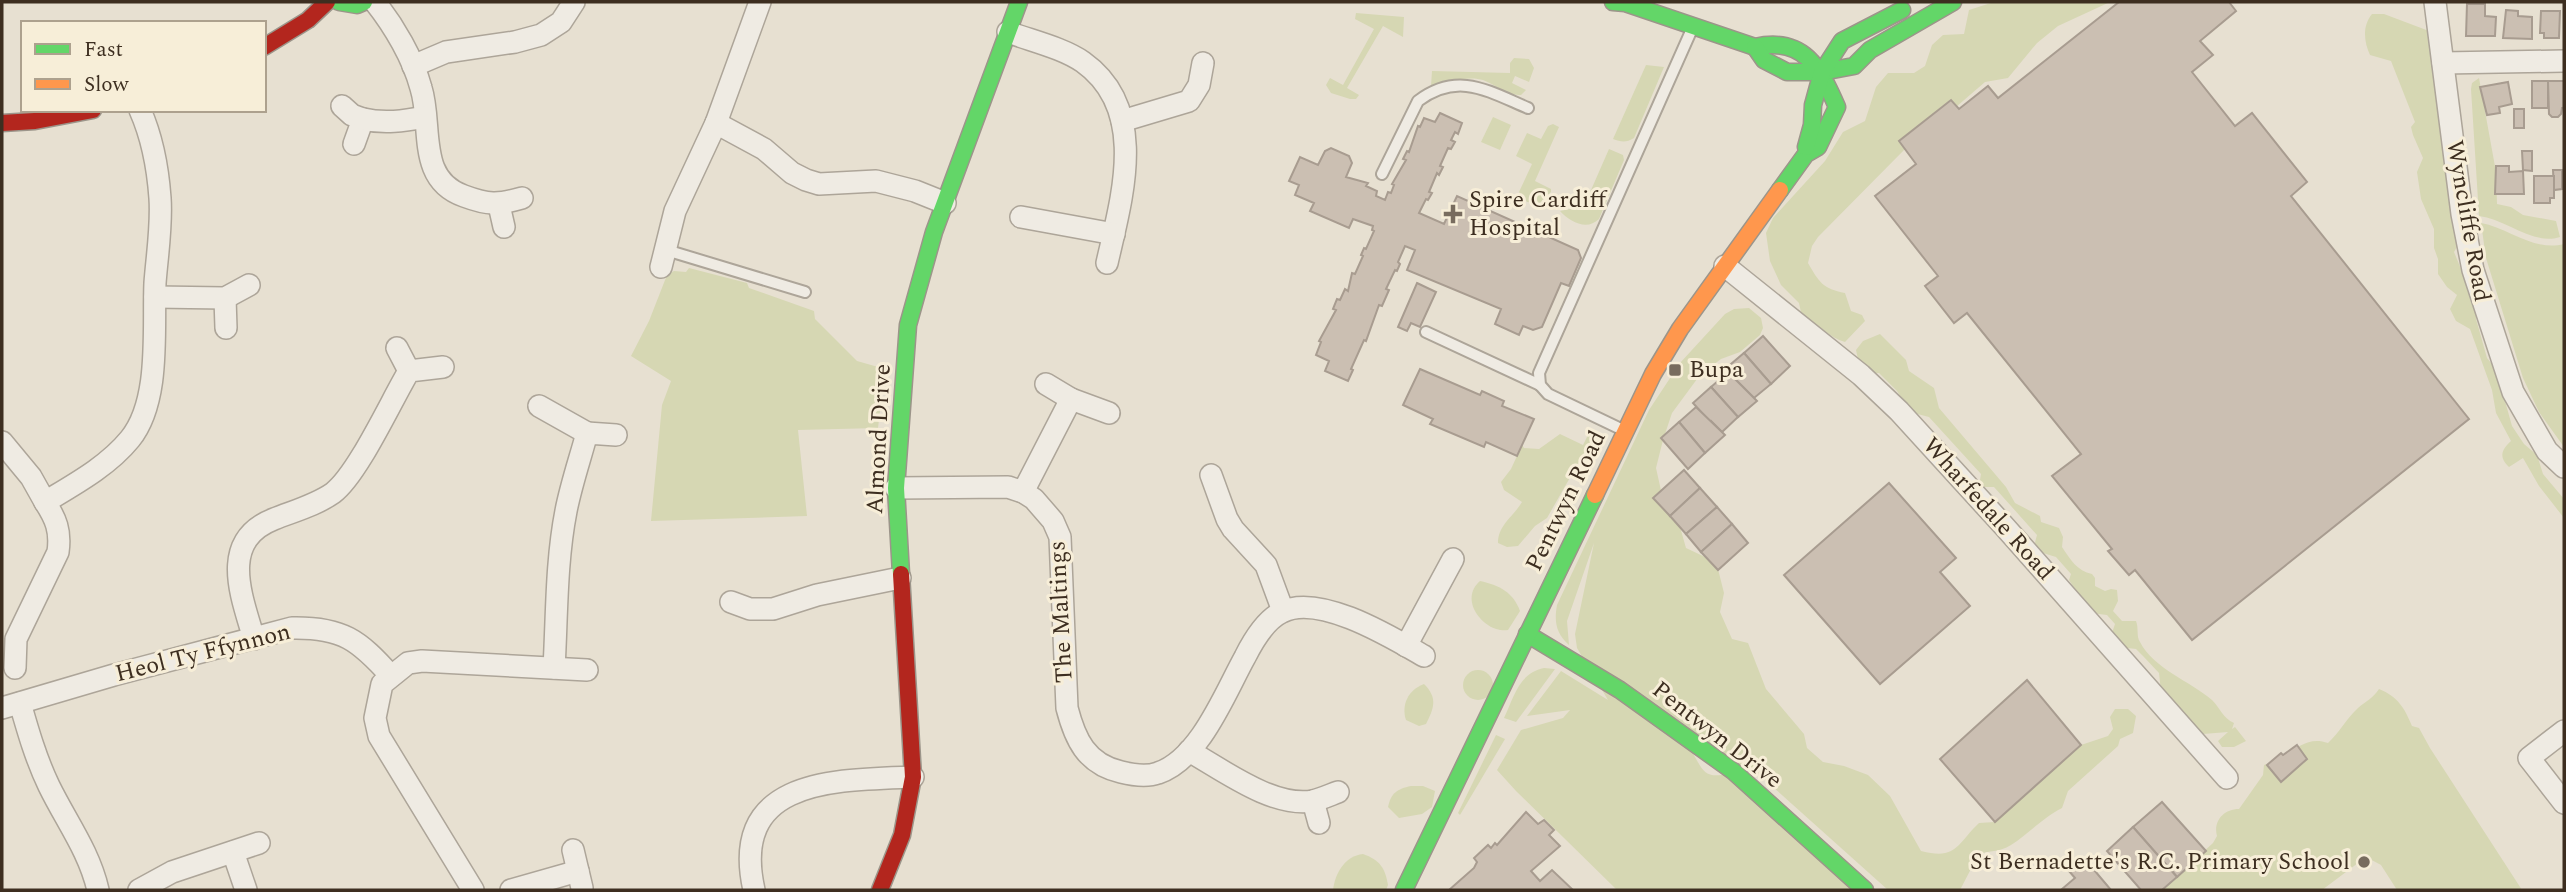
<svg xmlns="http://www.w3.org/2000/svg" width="2566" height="892" font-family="Spectral,serif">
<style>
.green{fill:#d6d7b3}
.building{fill:#cbbfb2;stroke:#a89c90;stroke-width:2}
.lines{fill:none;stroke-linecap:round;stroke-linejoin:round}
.lane-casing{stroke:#ada599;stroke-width:14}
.street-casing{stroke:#ada599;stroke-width:24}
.fast-casing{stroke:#9c958a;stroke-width:19}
.slow-casing{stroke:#9c958a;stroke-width:19}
.jam-casing{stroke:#9c958a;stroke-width:19}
.lane{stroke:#efebe3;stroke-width:10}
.street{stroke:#efebe3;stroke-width:21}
.fast{stroke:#63d668;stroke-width:16}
.slow{stroke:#ff974d;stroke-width:16}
.jam{stroke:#b3261e;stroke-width:16}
.poi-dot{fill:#786c5e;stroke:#f7eed8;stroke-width:2.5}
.labels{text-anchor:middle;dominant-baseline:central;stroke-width:6;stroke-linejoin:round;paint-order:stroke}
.poi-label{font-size:24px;fill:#3d2e20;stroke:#f7eed8;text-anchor:start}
.street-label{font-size:24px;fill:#3d2e20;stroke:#f7eed8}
</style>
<rect width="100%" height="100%" fill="#e7e0d1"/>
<g class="green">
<path d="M 1994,2 L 2110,2 L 2058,26 L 2037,43 L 2008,78 L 1985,82 L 1956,107 L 1950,100 L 1899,141 L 1905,149 L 1818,237 L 1812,246 L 1808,263 C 1819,282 1823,289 1845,293 L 1851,311 L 1862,315 L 1865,321 L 1845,342 C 1829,338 1819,323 1802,317 L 1799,303 L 1781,285 L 1770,261 L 1766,233 L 1773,218 L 1825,161 L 1843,132 L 1865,121 L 1876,87 L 1888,73 L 1914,73 L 1925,66 L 1932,45 L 1943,35 L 1964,34 L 1969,10 Z"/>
<polygon points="1356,13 1404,17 1403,37 1383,26 1347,88 1359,95 1356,99 1350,99 1331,93 1326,85 1330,78 1343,85 1374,29 1355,19"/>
<path d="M 2372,14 L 2384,14 L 2429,31 L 2442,93 L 2436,100 L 2438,115 L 2444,126 L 2460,242 L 2454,252 L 2461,269 L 2469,273 L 2473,290 L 2471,298 L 2477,304 L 2476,319 L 2487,358 L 2496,369 L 2512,426 L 2524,444 L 2537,455 L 2543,474 L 2564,499 L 2564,518 L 2539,486 L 2523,458 L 2509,467 C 2498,457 2502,449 2511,441 L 2496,413 L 2492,390 L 2470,329 L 2456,321 L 2450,309 L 2457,295 L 2447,287 L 2438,274 L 2438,259 L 2434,248 L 2434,229 L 2421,199 L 2417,172 L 2423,158 L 2413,135 L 2411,127 L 2415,122 L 2391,61 L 2370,55 C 2364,42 2362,26 2372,14 Z"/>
<path d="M 1514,58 L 1529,59 L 1534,68 L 1529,82 L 1515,76 L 1512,83 L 1526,90 L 1521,95 C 1507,96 1496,85 1483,80 C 1468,75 1446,83 1431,86 L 1432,71 L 1510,73 L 1510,63 Z"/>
<path d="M 1646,65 L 1664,67 L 1634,138 C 1626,143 1621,142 1613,139 Z"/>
<path d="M 2479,78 L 2496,172 L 2497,204 L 2511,207 L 2523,215 L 2556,221 L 2560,237 C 2533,246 2506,219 2479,216 L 2471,89 L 2472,83 Z"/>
<polygon points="1493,117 1511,125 1500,150 1481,142"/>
<polygon points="1553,124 1559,127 1535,181 1551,189 1551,192 1540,203 1527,202 1519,192 1532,164 1516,156 1527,133 1541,139 1548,126"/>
<path d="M 1609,149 L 1623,155 L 1624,160 L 1599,219 C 1587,231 1570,222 1560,211 L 1584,206 Z"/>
<path d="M 2481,223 C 2509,228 2534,252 2564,244 L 2564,447 L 2539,412 L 2523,378 L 2486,258 Z"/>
<polygon points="689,268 747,283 749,288 814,311 815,319 857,361 885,369 878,428 798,430 807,516 651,521 662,405 671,381 631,356 649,321 667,275 674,271 686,272"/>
<path d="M 1749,308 L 1761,318 L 1763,328 L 1760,335 L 1740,352 L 1721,359 L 1700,375 L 1672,413 L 1663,440 L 1656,468 L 1662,495 L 1676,513 L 1686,548 L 1703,556 L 1717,565 L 1724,593 L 1720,612 L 1732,639 L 1748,643 L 1766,689 L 1804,734 L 1807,748 L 1823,762 L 1844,766 L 1868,775 L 1890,796 L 1921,851 C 1957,860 1956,845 1979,823 L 1995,822 L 2081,745 L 2108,736 L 2113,729 L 2110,717 L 2115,709 L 2128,709 L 2136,716 L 2133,733 L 2120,739 L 2118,746 L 2068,791 L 2062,808 C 2042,818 2029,834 2011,845 C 1999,853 1986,850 1974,856 L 1973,865 L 1960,890 L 1888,890 L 1754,770 L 1691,750 C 1703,770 1703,779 1728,774 L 1860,890 L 1617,890 L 1516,791 L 1497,770 L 1521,730 L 1563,718 L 1570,710 L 1527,716 L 1561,671 L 1608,700 L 1577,648 L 1575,634 L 1594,543 L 1567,621 L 1569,645 C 1556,633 1554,622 1557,605 L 1649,410 L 1680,363 L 1725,314 L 1734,309 Z"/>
<path d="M 1880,334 L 1906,360 L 1909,371 L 1934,388 L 1939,408 L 2006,487 L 2015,503 L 2040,516 L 2041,522 L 2059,528 L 2063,537 L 2062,547 C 2070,559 2077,571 2092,574 L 2095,578 L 2095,586 L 2105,591 L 2111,589 L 2117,590 L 2118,601 L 2113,611 L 2122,621 L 2136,621 C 2139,628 2136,636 2140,642 C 2154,669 2190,681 2212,700 C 2220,708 2223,718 2234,723 L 2232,729 L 2235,727 L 2246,741 L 2234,747 L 2222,747 L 2218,741 L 2228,732 L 2203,734 L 2174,708 L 2161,691 L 2159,673 L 2143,656 L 2136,649 L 2119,647 L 2112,633 L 2115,624 L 2107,615 L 2091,613 L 2069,580 L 2071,574 L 2056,557 L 2033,550 L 2037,535 L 1994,487 L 1983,487 L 1980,480 L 1981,474 L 1929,417 L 1910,412 L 1897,391 L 1879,373 L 1869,374 L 1858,359 L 1856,350 L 1863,341 Z"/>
<path d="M 1591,429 L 1596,432 L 1547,518 L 1535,526 L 1518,546 L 1507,547 L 1498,543 C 1498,525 1514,516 1522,502 L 1504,490 L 1501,482 L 1511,469 L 1522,445 L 1524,448 L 1539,449 L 1560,434 L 1583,445 Z"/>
<path d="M 1480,581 C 1499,585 1513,592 1520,611 L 1508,630 C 1486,634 1457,601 1480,581 Z"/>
<path d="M 1544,668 L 1555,669 L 1516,722 L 1504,718 C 1514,697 1519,673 1544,668 Z"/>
<circle cx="1478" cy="685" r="15"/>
<path d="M 1424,684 C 1438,698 1434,708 1426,724 L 1419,726 L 1406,720 C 1401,705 1408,690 1424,684 Z"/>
<path d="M 2379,689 C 2398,697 2404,707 2412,726 L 2419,728 L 2430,748 L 2522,890 L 2397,890 L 2381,865 L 2366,857 L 2322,890 L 2162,890 L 2213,843 L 2217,836 C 2213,822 2223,809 2239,809 L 2263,775 L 2264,765 L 2269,763 L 2275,766 C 2291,752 2306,735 2328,743 C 2339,733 2347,718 2358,708 C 2365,702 2373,698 2379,689 Z"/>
<polygon points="1496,735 1505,739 1460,815 1458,813"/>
<path d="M 1411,786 L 1423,786 L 1435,791 L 1432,807 L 1422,814 L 1399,818 L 1388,807 C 1391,793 1397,789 1411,786 Z"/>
<path d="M 1363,854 C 1380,860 1385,868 1388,885 L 1386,890 L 1333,890 C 1335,873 1345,856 1363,854 Z"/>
</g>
<g class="building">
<polygon points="2119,2 2229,2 2236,11 2200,41 2213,55 2192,72 2235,126 2252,113 2307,182 2291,196 2469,419 2192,640 2135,570 2129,575 2108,551 2112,549 2052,476 2081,454 1967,313 1954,323 1925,286 1938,276 1875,196 1916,164 1899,141 1951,100 1959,109 1988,86 1998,98"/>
<polygon points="2467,4 2485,4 2485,16 2496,17 2495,36 2466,36"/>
<polygon points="2506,10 2518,11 2518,16 2532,17 2532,39 2503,38"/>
<polygon points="2541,11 2560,11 2559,38 2544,38 2544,33 2540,33"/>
<rect x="2532" y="81" width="16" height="27"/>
<polygon points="2548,81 2564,81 2564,108 2562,108 2561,114 2558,117 2552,117 2549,114"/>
<polygon points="2508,82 2512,104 2499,107 2500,113 2487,115 2480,87"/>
<rect x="2514" y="109" width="10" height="19"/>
<polygon points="1440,113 1462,123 1458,134 1455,132 1451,140 1455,142 1451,149 1448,148 1440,166 1443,167 1439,175 1437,173 1429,192 1432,193 1428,200 1426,199 1419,213 1444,224 1457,196 1578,250 1581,258 1569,286 1561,283 1542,327 1533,330 1523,326 1519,335 1495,324 1501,309 1407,270 1415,250 1405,246 1398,262 1400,264 1397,271 1395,270 1386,289 1389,290 1382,306 1379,305 1366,341 1364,340 1351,369 1353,370 1348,381 1325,371 1329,361 1316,355 1321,342 1319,341 1336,310 1333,309 1337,299 1340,300 1345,289 1348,291 1352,273 1355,274 1363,256 1361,255 1364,248 1366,249 1374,231 1372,230 1373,226 1353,219 1349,228 1310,211 1314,203 1295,195 1299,185 1289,181 1300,157 1318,165 1325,151 1331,148 1349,156 1352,163 1346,177 1368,183 1366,186 1377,191 1376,196 1385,200 1388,192 1391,193 1394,185 1392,184 1406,160 1403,159 1407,151 1409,152 1418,126 1420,127 1424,118 1435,122"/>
<polygon points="2522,151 2532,151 2532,171 2523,170"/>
<polygon points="2496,166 2509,166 2509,172 2523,171 2524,194 2495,194"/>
<polygon points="2553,170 2562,170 2562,189 2554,190"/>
<polygon points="2534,176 2554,176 2554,198 2550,198 2550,203 2534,203"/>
<polygon points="1417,283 1436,292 1420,327 1411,323 1407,331 1398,327"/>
<polygon points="1763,336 1790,366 1771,384 1744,353"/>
<polygon points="1744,353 1771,384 1754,398 1725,369"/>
<polygon points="1420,369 1480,395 1482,391 1504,401 1502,406 1534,419 1517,456 1486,442 1484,447 1430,424 1433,419 1403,405"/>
<polygon points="1728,372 1757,401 1738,417 1711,387"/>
<polygon points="1711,387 1738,417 1722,432 1711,421 1710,422 1693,403"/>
<polygon points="1696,407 1725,435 1705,453 1679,422"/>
<polygon points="1679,422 1705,453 1688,469 1661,438"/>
<polygon points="1684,470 1700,488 1670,516 1653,498"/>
<polygon points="1889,483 1956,558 1940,572 1970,606 1880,684 1784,575"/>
<polygon points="1700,488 1717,507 1686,534 1670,516"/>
<polygon points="1717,507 1732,524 1701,552 1686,534"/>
<polygon points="1732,524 1748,543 1718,570 1701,552"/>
<polygon points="2027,680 2081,745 1995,822 1940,759"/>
<polygon points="2297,745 2307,759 2281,782 2267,765 2281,753 2283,755"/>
<polygon points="2162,802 2206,851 2177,877 2133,827"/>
<polygon points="1526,812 1538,824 1544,820 1554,830 1549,835 1560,846 1531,871 1540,881 1552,870 1573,890 1449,890 1474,868 1477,862 1474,858 1488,845 1491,848 1495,843 1497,845"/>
<polygon points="2133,827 2177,877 2162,890 2141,890 2107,851"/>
<polygon points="2084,858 2111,890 2062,889 2075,878 2069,871"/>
</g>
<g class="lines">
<g class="lane-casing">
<g id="lane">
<path d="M 1382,174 L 1418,101 C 1458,71 1488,91 1528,108"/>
<polyline points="666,250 805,292"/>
<polyline points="1426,332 1540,385"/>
<polyline points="1623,430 1548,394 1540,385 1539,373 1692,29"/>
</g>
</g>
<g class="street-casing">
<g id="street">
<path d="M 375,2 C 394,26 413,58 421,88 C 433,126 416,179 464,196 C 488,205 498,205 522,198"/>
<polyline points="2435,2 2462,214 2473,270 2513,392 2547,451 2564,467"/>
<path d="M 1008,32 C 1032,41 1063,48 1083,62 C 1149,109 1122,197 1107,263"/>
<polyline points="2443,63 2564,61"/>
<polyline points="413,66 446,52 515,42 541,35 561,22 574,2"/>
<polyline points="342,106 352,115 363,119 354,144"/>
<path d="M 363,119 C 384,124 404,121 425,117"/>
<polyline points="1122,121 1189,101 1199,85 1203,63"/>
<polyline points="716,123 764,149 792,173 806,180 819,184 876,181 915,191 945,203"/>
<polyline points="499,205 504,227"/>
<polyline points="1021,217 1114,234"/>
<polyline points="1725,266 1861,375 1899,411 2004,526 2227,778"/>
<polyline points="661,267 675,211 716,123 760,2"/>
<polyline points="155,297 225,298 249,285"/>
<polyline points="225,298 226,328"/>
<polyline points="397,348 409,371"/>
<polyline points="1071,399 1109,413"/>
<polyline points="539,406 587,433"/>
<polyline points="2,442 31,477 45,502"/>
<polyline points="1211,475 1227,519 1233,529 1266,565 1283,611"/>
<path d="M 896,488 L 1008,487 L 1023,492 L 1034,499 L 1053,521 L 1060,537 L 1067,708 C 1075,739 1086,764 1121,772 C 1133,775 1147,777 1158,773 C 1200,759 1225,693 1245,657 C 1253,641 1265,620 1282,612 C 1319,593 1391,637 1424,656"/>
<polyline points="1023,492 1071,399 1046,384"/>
<polyline points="731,602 750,609 773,609 817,595 900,578"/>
<path d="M 254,639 C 242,597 218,541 274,519 C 294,511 316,505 333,493 C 358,474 391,401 409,371 L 443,367"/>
<polyline points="1406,646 1453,559"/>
<path d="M 15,668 L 16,639 L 58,552 C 61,531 56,519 45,502 C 75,484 108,466 130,439 C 161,401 153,329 155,283 C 157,256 162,226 160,198 C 158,170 152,137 140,110"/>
<path d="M 554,668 C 557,616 556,562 566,511 C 571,485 580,459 587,433 L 616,435"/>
<path d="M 20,703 C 28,731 36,759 49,786 C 66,821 89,851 98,890"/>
<path d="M 2,708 L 114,675 L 292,628 C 342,627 359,640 391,676"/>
<polyline points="2564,731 2529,758 2564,803"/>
<path d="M 1189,751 C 1223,770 1273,808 1313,801 C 1321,799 1330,795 1338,792"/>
<polyline points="1313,801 1319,823"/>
<polyline points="573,850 582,888"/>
<polyline points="233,852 246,890"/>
<polyline points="139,890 172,872 259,843"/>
<polyline points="473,890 379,736 375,718 382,684 408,663 422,661 587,670"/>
<polyline points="511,890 578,871"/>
<path d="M 754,890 C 729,778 835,780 913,777"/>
</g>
</g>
<g class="fast-casing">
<g id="fast">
<polyline points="339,2 357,5 364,2"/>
<path d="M 1613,2 L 1625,3 L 1755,47 C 1804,36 1820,68 1837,107 L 1818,147 L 1806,154 L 1780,190"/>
<polyline points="1755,47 1764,60 1787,72 1822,72 1854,66 1870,50 1953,2"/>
<polyline points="1806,147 1812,125 1813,105 1822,72 1842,41 1902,10"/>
<polyline points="901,574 896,488 908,325 934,232 1019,2"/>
<polyline points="1527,634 1620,690 1733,771 1865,890"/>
<polyline points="1404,890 1595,495"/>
</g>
</g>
<g class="slow-casing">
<polyline id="slow" points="1595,495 1653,374 1680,329 1780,190"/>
</g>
<g class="jam-casing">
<g id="jam">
<polyline points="264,47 308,20 327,2"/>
<polyline points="2,123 35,121 93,110"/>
<polyline points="880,890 902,835 913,777 901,574"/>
</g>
</g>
<use href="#lane" class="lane"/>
<use href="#street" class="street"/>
<use href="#fast" class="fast"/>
<use href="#slow" class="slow"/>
<use href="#jam" class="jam"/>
</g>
<g class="poi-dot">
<path d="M1449.5 203.5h7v7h7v7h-7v7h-7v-7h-7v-7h7z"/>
<rect x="1668" y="363" width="14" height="14" rx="3.5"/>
<circle cx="2364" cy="862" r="7"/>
</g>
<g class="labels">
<g class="poi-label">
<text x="1469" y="200">Spire Cardiff<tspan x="1469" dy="28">Hospital</tspan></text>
<text x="1689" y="370">Bupa</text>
<text x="2350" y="862" text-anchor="end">St Bernadette's R.C. Primary School</text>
</g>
<g class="street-label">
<text transform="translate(2468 221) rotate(80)">Wyncliffe Road</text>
<text transform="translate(879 439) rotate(-87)">Almond Drive</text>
<text transform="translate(1566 501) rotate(-64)">Pentwyn Road</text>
<text transform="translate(1988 509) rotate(48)">Wharfedale Road</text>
<text transform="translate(1061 612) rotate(-93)">The Maltings</text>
<text transform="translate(203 653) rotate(-14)">Heol Ty Ffynnon</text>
<text transform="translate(1717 735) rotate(38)">Pentwyn Drive</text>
</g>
</g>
<rect width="2566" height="892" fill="none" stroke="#3d2e20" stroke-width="7"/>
<rect x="21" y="21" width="245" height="91" fill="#f7eed8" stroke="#ada18e" stroke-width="2"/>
<rect x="35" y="44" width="35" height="10" fill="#63d668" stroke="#ada18e" stroke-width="2"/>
<text x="84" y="56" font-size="21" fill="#3d2e20">Fast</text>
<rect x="35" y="79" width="35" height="10" fill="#ff974d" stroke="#ada18e" stroke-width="2"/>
<text x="84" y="91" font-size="21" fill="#3d2e20">Slow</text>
</svg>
